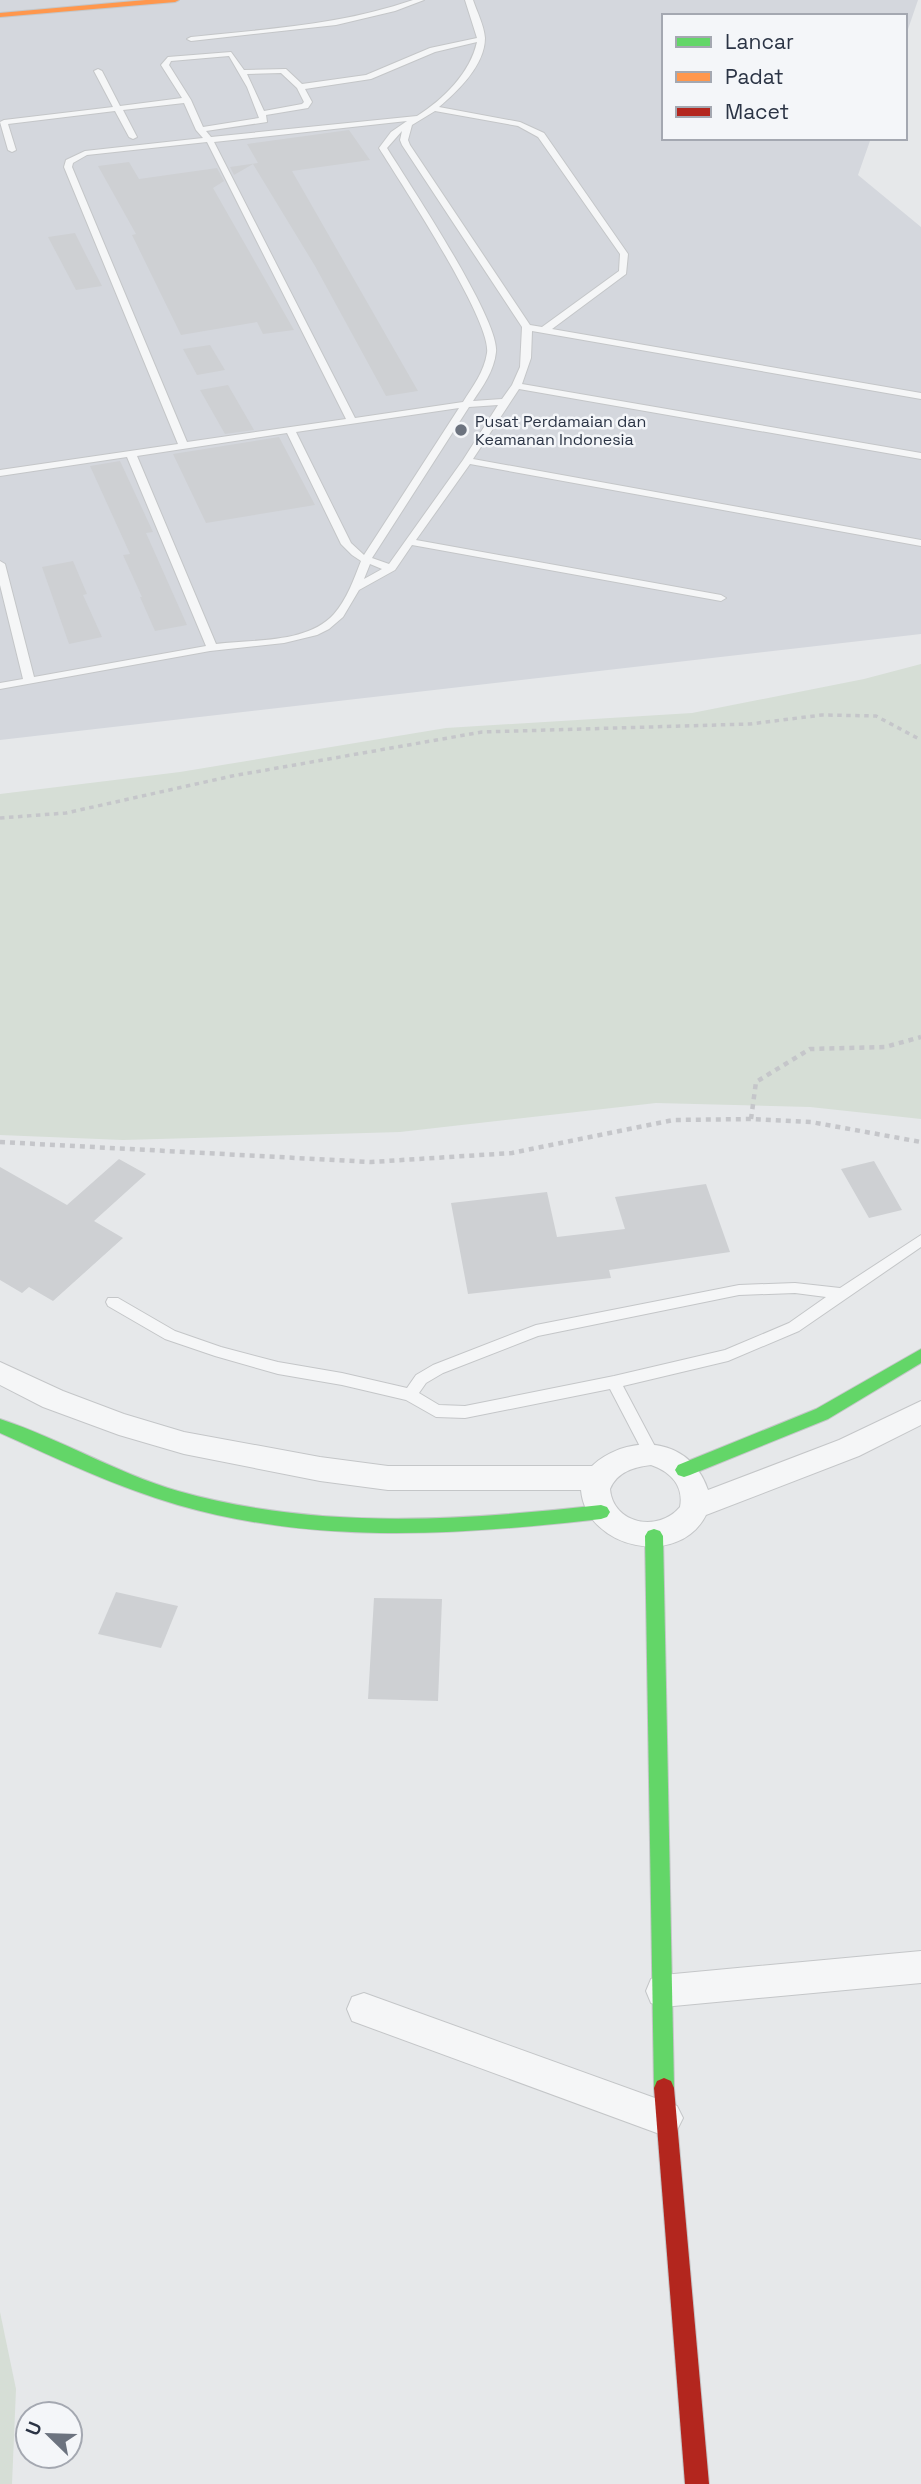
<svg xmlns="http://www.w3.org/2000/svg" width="921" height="2484" font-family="'Space Grotesk',sans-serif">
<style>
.built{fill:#d4d7dd}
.green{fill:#d6ded6}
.building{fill:#ced0d3}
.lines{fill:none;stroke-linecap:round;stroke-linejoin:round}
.lane-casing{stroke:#c4c6c8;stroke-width:2}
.street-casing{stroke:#c4c6c8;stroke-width:2}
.fast-casing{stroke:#c4c6c8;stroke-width:2}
.slow-casing{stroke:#c4c6c8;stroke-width:2}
.jam-casing{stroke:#c4c6c8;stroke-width:2}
.path-far1{stroke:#c5c6ca;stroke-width:3.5;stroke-dasharray:4.5 4.5;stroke-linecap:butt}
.path{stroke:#c5c6ca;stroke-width:4.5;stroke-dasharray:5 5;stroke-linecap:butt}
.lane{fill:#f5f6f7;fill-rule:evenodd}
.street{fill:#f5f6f7;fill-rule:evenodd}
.fast{fill:#63d668;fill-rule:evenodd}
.slow{fill:#ff974d;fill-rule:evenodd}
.jam{fill:#b3261e;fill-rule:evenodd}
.poi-dot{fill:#6c737f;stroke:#f4f6f9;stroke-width:2.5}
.labels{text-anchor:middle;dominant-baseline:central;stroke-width:5;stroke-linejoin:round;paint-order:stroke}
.far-poi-label{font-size:16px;fill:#2b3445;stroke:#f4f6f9;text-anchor:start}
</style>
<rect width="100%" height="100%" fill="#e6e8ea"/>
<polygon class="built" points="0,0 918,0 905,38 905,16 664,16 664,138 871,138 858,175 921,227 921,634 0,740"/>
<g class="green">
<polygon points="921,664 921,1119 810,1107 656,1103 400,1132 123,1140 0,1135 0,794 180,772 446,728 692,713 864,679"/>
<polygon points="0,2312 16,2389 12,2484 0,2484"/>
</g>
<g class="building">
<polygon points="349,130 370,160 292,171 418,391 386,396 315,266 253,164 234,175 230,167 258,163 247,144"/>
<polygon points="129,162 139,179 217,168 224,181 213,188 294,330 263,334 257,322 181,335 132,235 136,234 98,166"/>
<polygon points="75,233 86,255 102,286 76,290 48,237"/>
<polygon points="210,345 225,370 197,375 183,349"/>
<polygon points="228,385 254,430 225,434 200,390"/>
<polygon points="279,437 315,505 206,523 173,454"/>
<polygon points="120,461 153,532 146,533 187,625 155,631 140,597 142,597 123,555 130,554 90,466"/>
<polygon points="73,561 87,594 83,595 102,637 69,644 42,567"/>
<polygon points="119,1159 146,1174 94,1221 123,1238 53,1301 29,1287 22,1293 0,1280 0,1167 67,1205"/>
<polygon points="874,1161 902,1210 869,1218 841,1169"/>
<polygon points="706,1184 730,1252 609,1270 611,1278 468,1294 451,1203 547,1192 557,1237 625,1229 615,1197"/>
<polygon points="116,1592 178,1606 161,1648 98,1634"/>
<polygon points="374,1598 442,1599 438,1701 368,1699"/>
</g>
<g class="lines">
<g class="lane-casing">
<g id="lane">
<path d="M 413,0 L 424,0 L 395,11 L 336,25 L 191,41 L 187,39 L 191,37 C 266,29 341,25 413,0 Z"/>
<path d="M 465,0 L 473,0 C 477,12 484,25 485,38 C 485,65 458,91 439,107 L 520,122 L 544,133 L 628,254 L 626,274 L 552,329 L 921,393 L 921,399 L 532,331 L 531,358 L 522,384 L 921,453 L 921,459 L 519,389 L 473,459 L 921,540 L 921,546 L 470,464 L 416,540 L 721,595 L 726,598 L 721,601 L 412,545 L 395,570 L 359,590 L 343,617 L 329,629 L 317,635 L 284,643 L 210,651 L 0,689 L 0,683 L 23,679 L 0,585 L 0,561 L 5,564 L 34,677 L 206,646 L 127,457 L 0,476 L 0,470 L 178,444 L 64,167 L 66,160 L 85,151 L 203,138 L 196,130 L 184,103 L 123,110 L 137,137 L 133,139 L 129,137 L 115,111 L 8,124 L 16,150 L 12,152 L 8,150 L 0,122 L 4,120 L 113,107 L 94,71 L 98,69 L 102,71 L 120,106 L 182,98 L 161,65 L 168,57 L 231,52 L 244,70 L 286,69 L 302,84 L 366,75 L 430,48 L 477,38 ZM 477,42 C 470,73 444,99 417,116 L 211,137 L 206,131 L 267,122 L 266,115 L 308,108 L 312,102 L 305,89 L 371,79 L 435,52 ZM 229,56 L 247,87 L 259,118 L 203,127 L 191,100 L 169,65 L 171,61 ZM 281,73 L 297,88 L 304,102 L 302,104 L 264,111 L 247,74 ZM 435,111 L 518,126 L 538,137 L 620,254 L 619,271 L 542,327 L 530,325 L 410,145 L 408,140 L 412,125 ZM 407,121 L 391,132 L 379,148 C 400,182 492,321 487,353 C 484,372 473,386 463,402 L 355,418 L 214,142 ZM 402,131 L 400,140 L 402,145 L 522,327 L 520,367 L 512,385 L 502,399 L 473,401 C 483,386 494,371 496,352 C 500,320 408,182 387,148 ZM 207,142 L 346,419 L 187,442 L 72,167 L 73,163 L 87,155 ZM 498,405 L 463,460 L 389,564 L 372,558 L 469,407 ZM 459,408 L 364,555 L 351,543 L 296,432 ZM 287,433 L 341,544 L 352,555 L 361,561 C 354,579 347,599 334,614 C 307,644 253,639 216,644 L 137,456 ZM 370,564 L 382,569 L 364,579 Z"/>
<path d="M 921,1235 L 921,1247 L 799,1331 L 728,1361 L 623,1386 L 659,1454 L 656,1458 L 651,1460 L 646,1458 L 610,1389 L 465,1418 L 436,1417 L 406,1400 L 342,1385 L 278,1374 L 215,1356 L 165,1339 L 108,1306 L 106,1302 L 108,1298 L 118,1298 L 175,1331 L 221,1347 L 278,1362 L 342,1373 L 407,1388 L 416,1375 L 433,1365 L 536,1325 L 739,1285 L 795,1283 L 840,1288 ZM 795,1293 L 826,1297 L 789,1323 L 725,1350 L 614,1376 L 465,1406 L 439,1405 L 419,1393 L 426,1383 L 443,1373 L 538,1336 L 739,1295 Z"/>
</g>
</g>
<g class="street-casing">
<g id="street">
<path d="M 0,1362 L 63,1391 L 124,1414 L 184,1432 L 320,1457 L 388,1466 L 592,1466 C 600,1458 610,1453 620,1449 C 658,1436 695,1451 708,1490 L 839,1440 L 921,1401 L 921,1425 L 859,1456 L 706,1515 C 679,1569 586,1549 581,1490 L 388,1490 L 320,1481 L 184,1454 L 119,1435 L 43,1407 L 0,1385 ZM 651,1465 C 671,1472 684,1486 680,1507 C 658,1533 613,1524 610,1489 C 617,1472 634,1467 651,1465 Z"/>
<polygon points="921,1951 921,1983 663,2007 651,2003 646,1991 651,1979 663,1975"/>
<polygon points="364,1993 677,2106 683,2118 677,2130 665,2136 352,2021 347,2009 352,1997"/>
</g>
</g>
<g class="fast-casing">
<g id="fast">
<polygon points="921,1349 921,1363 828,1419 690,1475 684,1477 678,1475 675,1470 678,1465 816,1409"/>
<path d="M 0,1419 C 61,1439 116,1473 178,1491 C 317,1530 459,1521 601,1505 L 607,1507 L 610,1512 L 607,1517 L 601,1519 C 459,1535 317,1545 178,1505 C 116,1487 58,1459 0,1433 Z"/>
<polygon points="654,1529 660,1531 663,1536 674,2088 671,2095 664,2098 657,2095 654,2088 645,1536 648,1531"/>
</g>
</g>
<g class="slow-casing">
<polygon id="slow" points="146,0 179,0 175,2 0,17 0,13"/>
</g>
<g class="jam-casing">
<polygon id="jam" points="664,2078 671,2081 674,2088 709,2484 685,2484 654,2088 657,2081"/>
</g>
<polyline class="path-far1" points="0,818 66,813 232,776 482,732 750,724 822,715 876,716 921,740"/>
<g class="path">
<polyline points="751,1119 756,1082 810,1049 885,1047 921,1037"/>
<polyline points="0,1142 371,1162 512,1153 673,1120 751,1119 811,1122 921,1142"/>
</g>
<use href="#lane" class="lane"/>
<use href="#street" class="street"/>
<use href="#fast" class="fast"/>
<use href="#slow" class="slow"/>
<use href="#jam" class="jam"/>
</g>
<circle class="poi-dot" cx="461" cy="430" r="7"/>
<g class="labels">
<g class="far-poi-label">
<text x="475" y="421">Pusat Perdamaian dan<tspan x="475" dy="18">Keamanan Indonesia</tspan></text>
</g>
</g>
<rect x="662" y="14" width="245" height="126" fill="#f4f6f9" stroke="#a4a8b1" stroke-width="2"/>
<rect x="676" y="37" width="35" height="10" fill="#63d668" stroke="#a4a8b1" stroke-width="2"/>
<text x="725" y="49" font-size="21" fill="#2b3445">Lancar</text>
<rect x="676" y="72" width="35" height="10" fill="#ff974d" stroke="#a4a8b1" stroke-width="2"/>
<text x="725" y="84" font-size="21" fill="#2b3445">Padat</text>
<rect x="676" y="107" width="35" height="10" fill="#b3261e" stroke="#a4a8b1" stroke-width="2"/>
<text x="725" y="119" font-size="21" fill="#2b3445">Macet</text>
<g transform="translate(49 2435) rotate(293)"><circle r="33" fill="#f4f6f9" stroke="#a4a8b1" stroke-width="2"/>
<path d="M0-5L12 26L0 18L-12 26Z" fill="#6c737f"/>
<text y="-10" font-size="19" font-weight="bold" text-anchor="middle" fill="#2b3445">U</text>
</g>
</svg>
